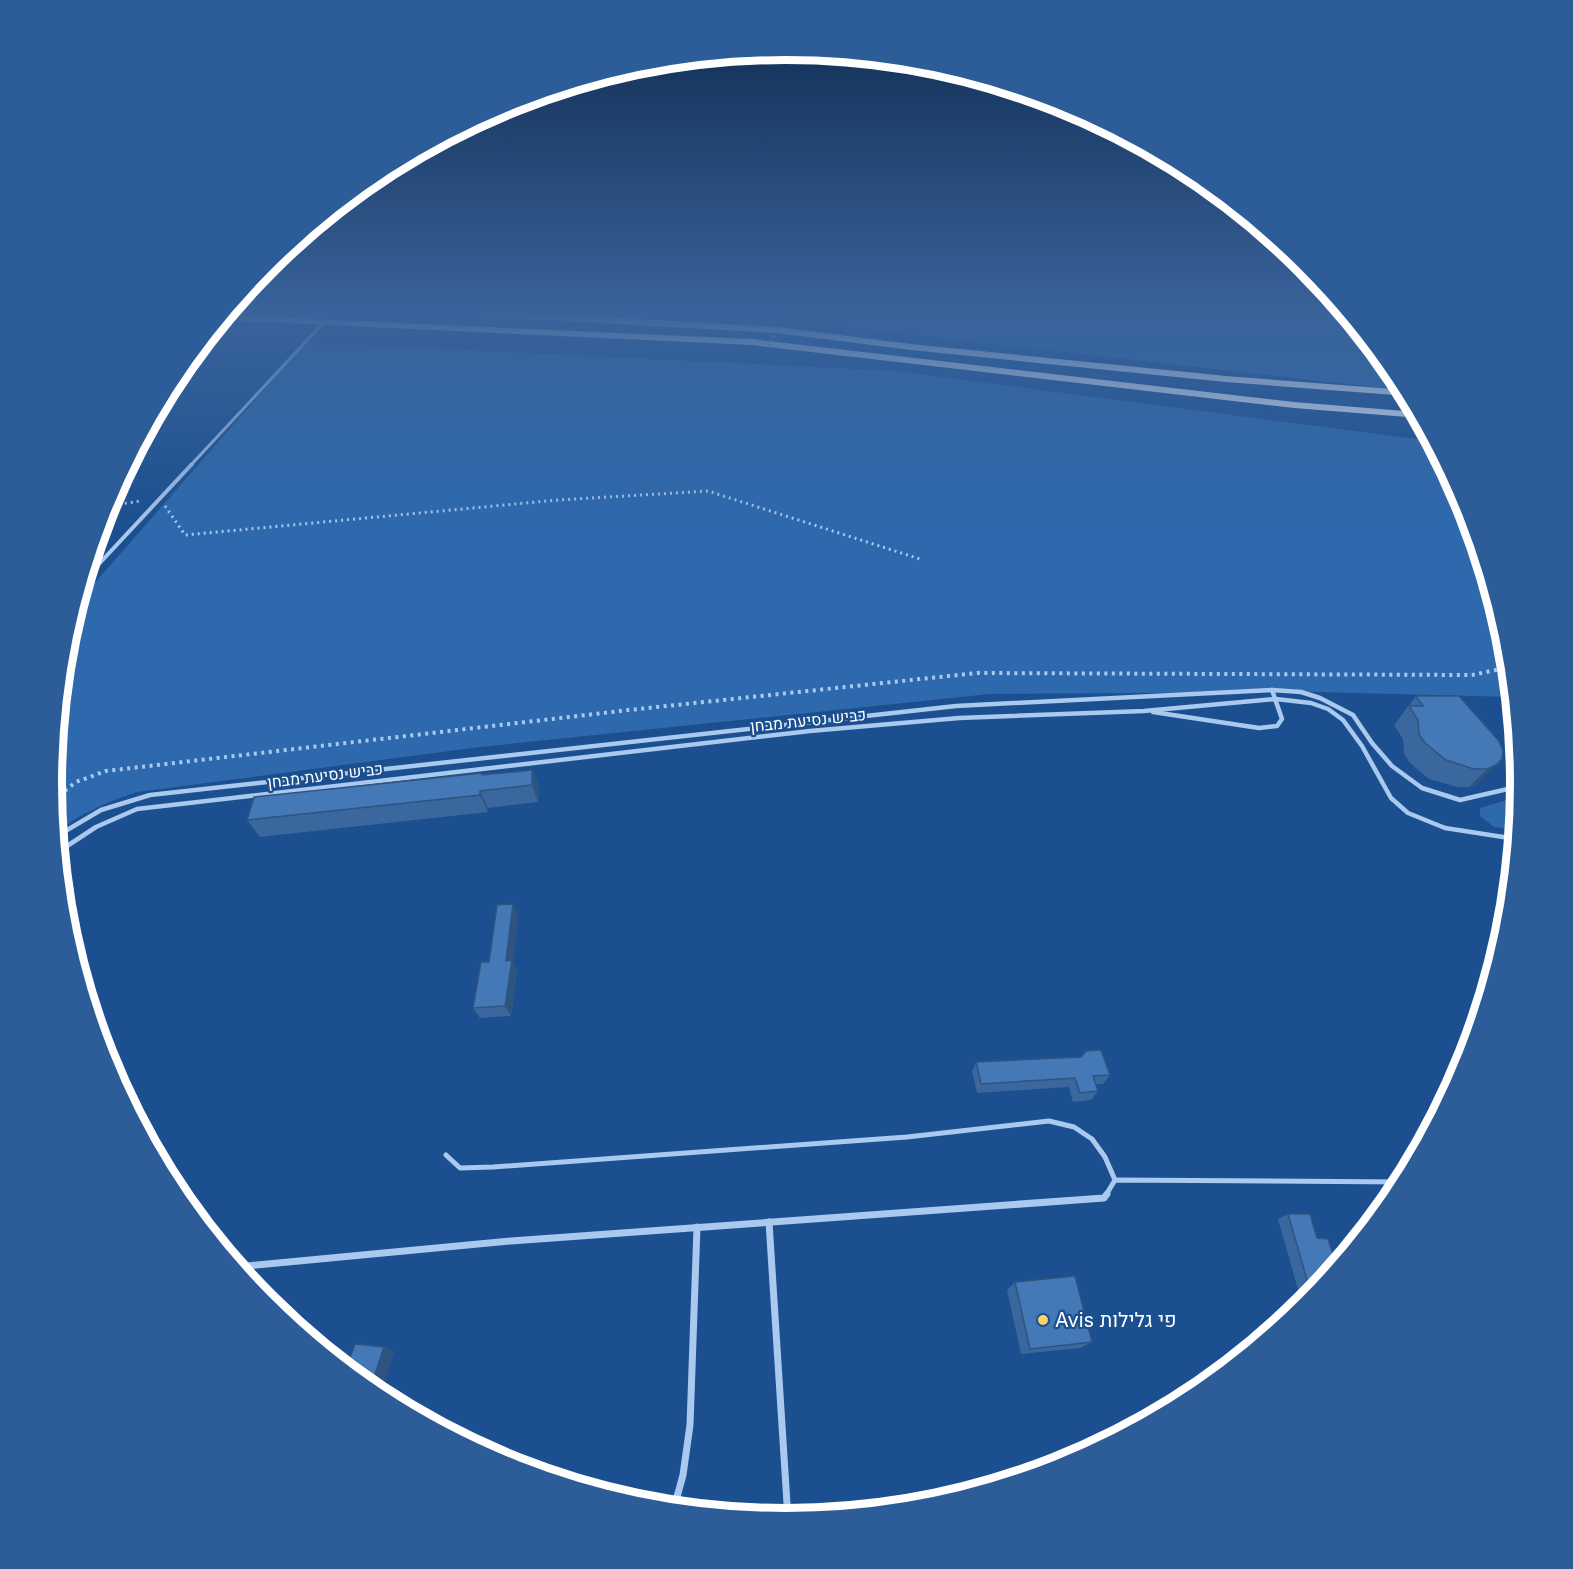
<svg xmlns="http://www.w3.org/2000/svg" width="1573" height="1569" font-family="Inter,Heebo,sans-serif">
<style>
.green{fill:#2e69ad}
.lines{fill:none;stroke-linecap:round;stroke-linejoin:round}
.path-far1{stroke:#a9c9ee;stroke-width:3;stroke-dasharray:2 4;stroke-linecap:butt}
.path{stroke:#a9c9ee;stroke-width:4;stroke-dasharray:3 4.5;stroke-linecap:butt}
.service-far4{stroke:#a9c9ee;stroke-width:3}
.service-far3{stroke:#a9c9ee;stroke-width:4}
.service-far2{stroke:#a9c9ee;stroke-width:4.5}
.service-far1{stroke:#a9c9ee;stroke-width:5}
.service{stroke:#a9c9ee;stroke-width:7}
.trunk{fill:#f8faff;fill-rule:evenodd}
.path-bridge{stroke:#a9c9ee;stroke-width:2;stroke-dasharray:2 3;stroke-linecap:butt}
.wall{fill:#3a679d}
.shaded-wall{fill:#305480}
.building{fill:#4478b7;stroke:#305480;stroke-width:1.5}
.poi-dot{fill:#ffd166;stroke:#1b4f8f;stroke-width:2}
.labels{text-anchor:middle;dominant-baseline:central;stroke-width:4.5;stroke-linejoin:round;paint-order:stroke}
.street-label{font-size:16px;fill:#fff;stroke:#1b4f8f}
.near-poi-label{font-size:20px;fill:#fff;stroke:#1b4f8f;text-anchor:start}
.rim{fill:none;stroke:#fff;stroke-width:8}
</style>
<rect width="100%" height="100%" fill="#1b4f8f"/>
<g class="green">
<polygon points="782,312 1345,312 1398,376 1404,388 1392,389 860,329 781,316"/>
<path d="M 306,342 L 895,371 L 1432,441 L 1466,504 L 1507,641 L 1513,697 L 1316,692 L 990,694 L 480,747 L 137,792 C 107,802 81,813 56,832 L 52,784 L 66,641 L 78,602 Z"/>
<polygon points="1520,796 1517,830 1494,827 1480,816 1480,808"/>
</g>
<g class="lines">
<g class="path-far1">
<polyline points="107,506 141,501"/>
<polyline points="165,506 185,535 558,500 708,491 920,559"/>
</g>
<polyline class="path" points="53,800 76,782 106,771 629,710 977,673 1472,675 1510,667"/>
<polyline class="service-far4" points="190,466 325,321"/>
<polyline class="service-far3" points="84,580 192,464"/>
<g class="service-far2">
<polyline points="1153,712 1259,728 1277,726 1282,719 1272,690"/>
<polyline points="57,836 101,810 150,795 956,706 1272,690 1301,692 1320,698 1353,715 1372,743 1392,766 1422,788 1460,800 1521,786"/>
<polyline points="58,852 96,827 137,809 810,731 959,718 1144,711 1276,699 1311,703 1328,709 1343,720 1362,746 1391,798 1408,813 1445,828 1516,839"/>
</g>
<g class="service-far1">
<polyline points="446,1155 460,1168 493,1167 907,1137 1049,1121 1074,1127 1092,1139 1105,1157 1115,1180"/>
<polyline points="1106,1195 1115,1180 1403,1182"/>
</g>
<g class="service">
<polyline points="769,1222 788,1519"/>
<polyline points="236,1267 511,1241 1104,1198 1107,1194"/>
<polyline points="674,1508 683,1475 690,1425 697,1227"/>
</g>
<g class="trunk">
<polygon points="458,312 515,312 777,327 911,344 1226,376 1405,390 1408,396 1226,382 911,350 777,333 462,315"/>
<polygon points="225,315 752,339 1294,402 1417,412 1420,418 1294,408 752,345 221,320"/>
</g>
<polyline class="path-bridge" points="769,346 778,328"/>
</g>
<g class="wall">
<polygon points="1416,696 1503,751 1478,784 1469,787 1457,787 1429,779 1409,762 1404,753 1403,739 1394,725"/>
<polygon points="1515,715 1517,742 1505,725"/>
<polygon points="532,770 539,787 538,802 488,808 488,812 260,837 247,820 483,775"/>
<polygon points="518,915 513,962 517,971 511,1016 480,1018 473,1008 489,962"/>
<polygon points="1081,1057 1110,1075 1103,1084 1096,1084 1098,1091 1091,1100 1073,1102 1069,1087 977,1093 972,1071 976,1062"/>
<polygon points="1288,1214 1317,1238 1337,1266 1303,1307 1278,1219"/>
<polygon points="1015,1282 1092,1342 1080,1348 1021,1354 1007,1290"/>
</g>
<g class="shaded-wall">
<polygon points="1496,765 1478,784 1469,787 1487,769"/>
<polygon points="532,770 539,787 538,802 532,785"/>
<polygon points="480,791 488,808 488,812 480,795"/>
<polygon points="513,904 518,915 513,962 517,971 511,1016 505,1006 506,961"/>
<polygon points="384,1347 395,1351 380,1397 370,1389"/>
</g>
<g class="building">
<polygon points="1416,696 1459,696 1499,741 1503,751 1502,759 1496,765 1487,769 1474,769 1446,760 1425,743 1419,734 1418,720 1409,706 1423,706"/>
<polygon points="532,770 532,785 480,791 480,795 247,820 254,797 482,773 482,775"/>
<polygon points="513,904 506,961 512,960 505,1006 473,1008 481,962 489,962 497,905"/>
<polygon points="1101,1050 1110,1075 1093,1076 1098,1091 1080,1093 1075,1078 981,1084 976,1062 1081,1057 1086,1051"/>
<polygon points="1288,1214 1310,1214 1317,1238 1328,1239 1337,1266 1312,1297"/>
<polygon points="1075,1276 1092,1342 1030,1349 1015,1282"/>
<polygon points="355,1344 384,1347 370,1389 346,1369"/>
</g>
<linearGradient id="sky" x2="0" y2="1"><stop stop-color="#0f2b4f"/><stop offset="0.59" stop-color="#39639b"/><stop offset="1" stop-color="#39639b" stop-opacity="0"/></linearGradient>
<rect width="1573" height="532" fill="url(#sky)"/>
<circle class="poi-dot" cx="1043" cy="1320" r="6"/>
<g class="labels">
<g class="street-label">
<text transform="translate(808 720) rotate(-6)">כביש נסיעת מבחן</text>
<text transform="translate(325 775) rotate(-7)">כביש נסיעת מבחן</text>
</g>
<g class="near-poi-label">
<text x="1055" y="1320">Avis פי גלילות</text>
</g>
</g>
<path d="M0 0H1573V1569H0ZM62 784a724 724 0 1 1 1448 0a724 724 0 1 1-1448 0Z" fill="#2d5d98" fill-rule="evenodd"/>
<path class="rim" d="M62 784a724 724 0 1 1 1448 0a724 724 0 1 1-1448 0Z"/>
</svg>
